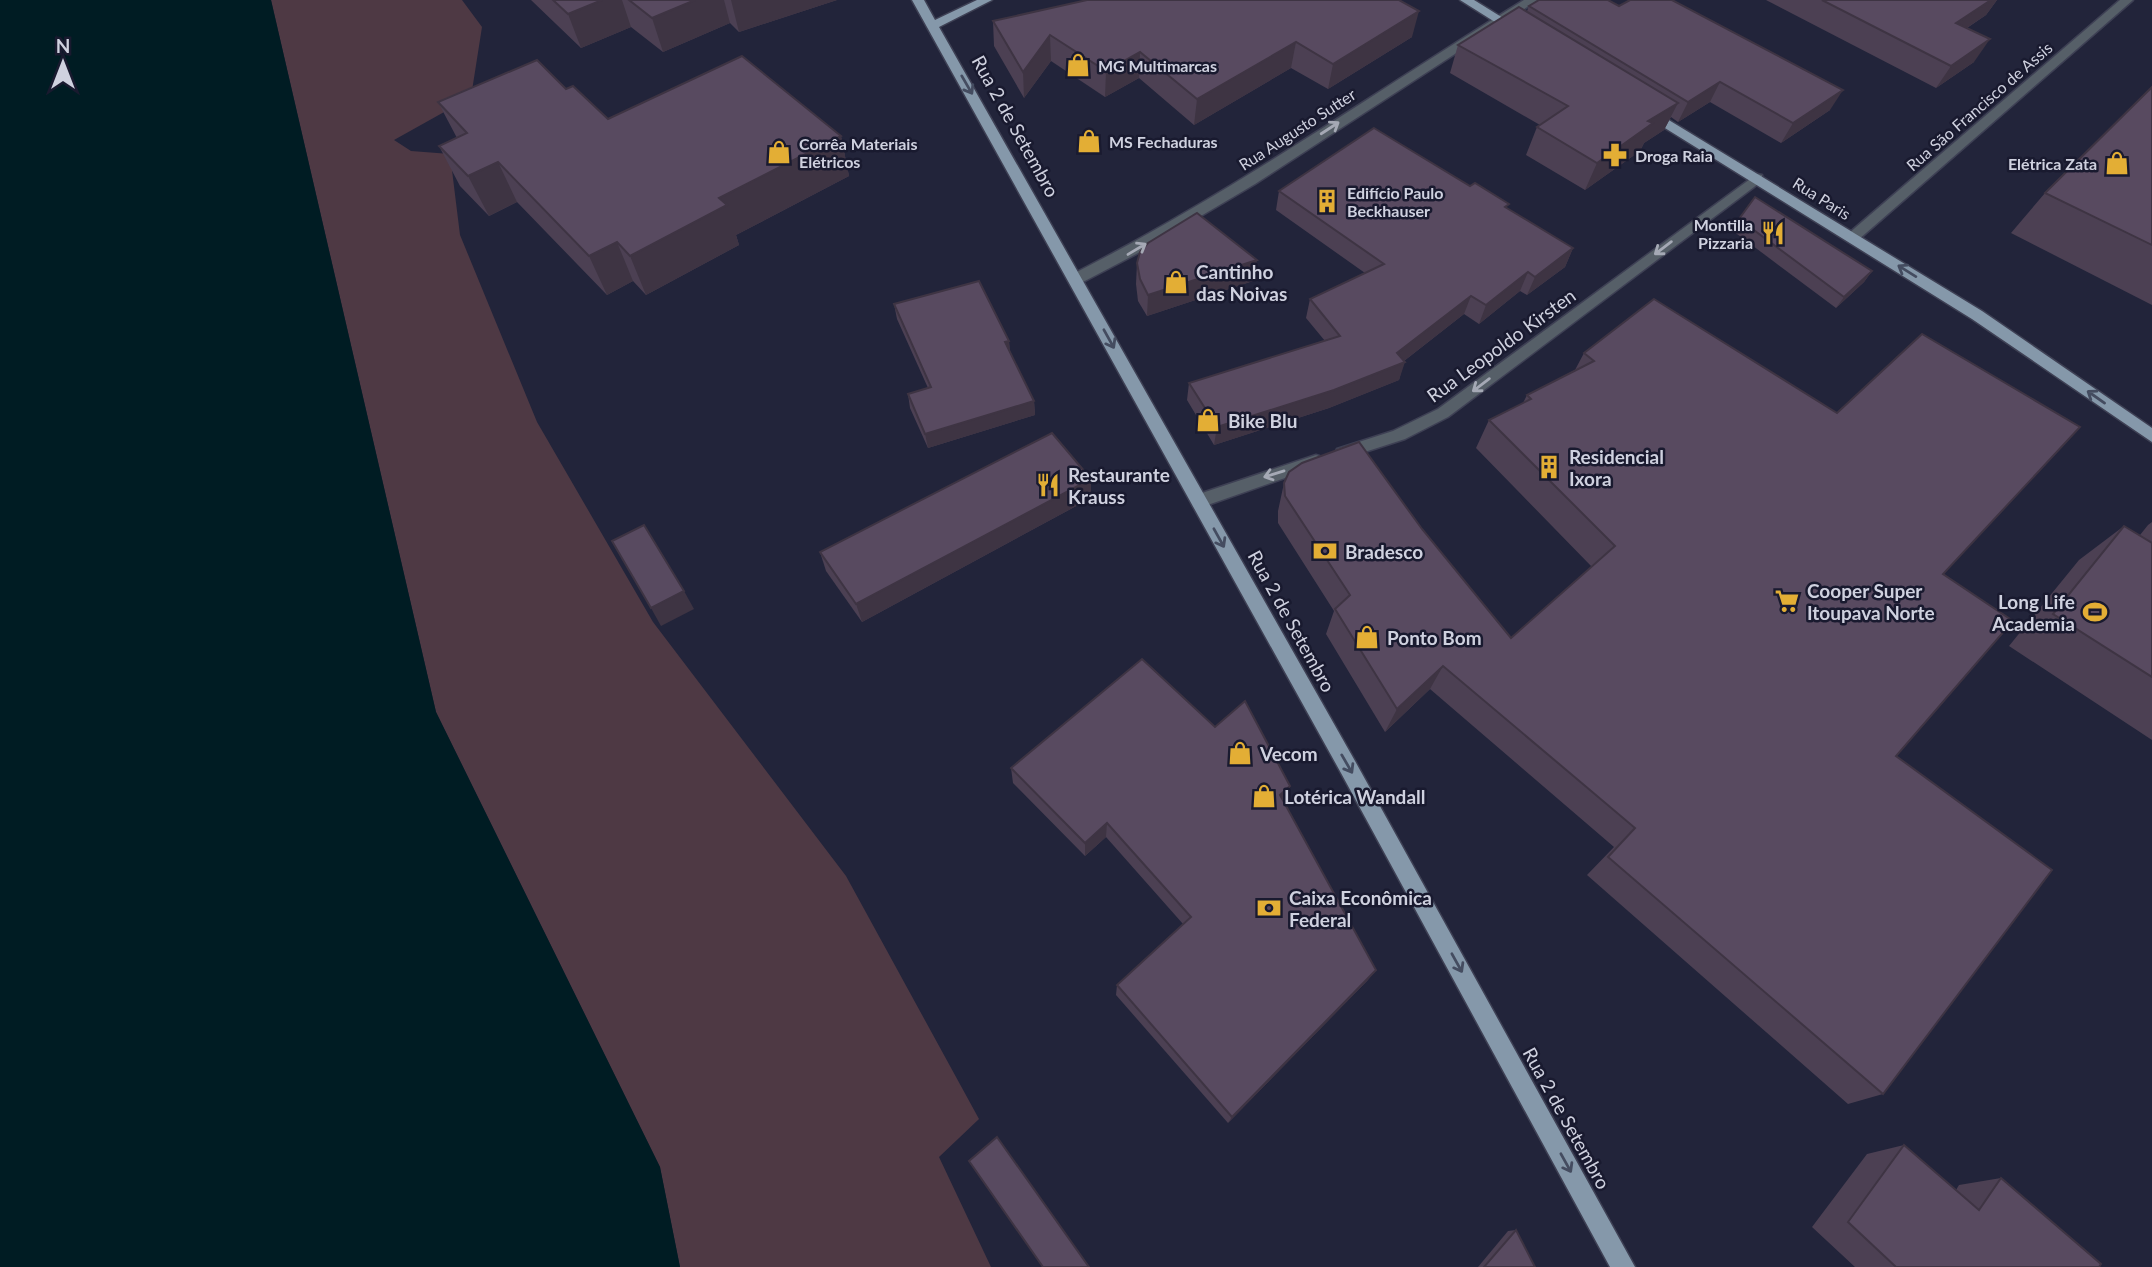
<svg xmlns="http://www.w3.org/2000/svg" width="2152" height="1267" font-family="Lato,sans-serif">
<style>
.green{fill:#4e3944}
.water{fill:#001c23}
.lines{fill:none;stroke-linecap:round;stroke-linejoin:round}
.minor-casing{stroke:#3e4054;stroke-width:3}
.major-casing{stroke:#3e4054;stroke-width:3}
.minor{fill:#565f68;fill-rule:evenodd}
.major{fill:#8598aa;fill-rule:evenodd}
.wall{fill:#4c4053}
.shaded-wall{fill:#3e3443}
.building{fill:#584a60;stroke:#3e3443;stroke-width:2}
.oneway{stroke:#444c60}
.oneway2{stroke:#a5a9b5}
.labels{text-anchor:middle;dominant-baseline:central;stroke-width:5;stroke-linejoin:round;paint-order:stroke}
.far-poi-label{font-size:16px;font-weight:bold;fill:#cfd1df;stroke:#191a2f;text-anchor:start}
.far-street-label{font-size:16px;fill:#cfd1df;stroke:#191a2f}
.street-label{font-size:19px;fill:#cfd1df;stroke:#191a2f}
.poi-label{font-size:19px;font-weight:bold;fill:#cfd1df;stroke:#191a2f;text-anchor:start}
</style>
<rect width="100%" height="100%" fill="#22243a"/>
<polygon class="green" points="271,0 462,0 482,27 471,97 394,140 411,151 450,154 460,235 537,422 653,622 846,876 979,1119 939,1157 991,1267 680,1267 660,1167 436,712"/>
<polygon class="water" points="0,0 271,0 436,712 660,1167 680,1267 0,1267"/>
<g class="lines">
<g class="minor-casing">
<g id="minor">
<path d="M 1524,0 L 1538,0 L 1255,184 L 1140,252 L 1081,283 L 1071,283 L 1071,275 C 1229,195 1373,93 1524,0 Z"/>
<polygon points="2120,0 2133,0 1858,240 1848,240 1848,234"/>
<polygon points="1757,174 1762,175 1762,181 1448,417 1405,439 1343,459 1337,457 1335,453 1337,449 1393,431 1438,409"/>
<polygon points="1316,455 1322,457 1324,461 1322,465 1199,508 1193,506 1191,501 1193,496"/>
</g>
</g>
<g class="major-casing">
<g id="major">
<polygon points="912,0 924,0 935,20 977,0 992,0 939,27 1355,761 1635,1267 1610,1267 1341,773"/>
<polygon points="1460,0 1474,0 1524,31 1514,34"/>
<polygon points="1649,108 1982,311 2152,428 2152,442 1972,319 1644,115 1644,109"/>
</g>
</g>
<use href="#minor" class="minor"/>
<use href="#major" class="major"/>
</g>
<g class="wall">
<polygon points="531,0 837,0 739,32 730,23 663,52 631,27 581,48"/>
<polygon points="1766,0 1997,0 1986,15 1967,28 1974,62 1936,88"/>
<polygon points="1529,6 1830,110 1781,143 1710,102 1678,122 1671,117 1664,130 1644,143 1640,151 1585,190 1526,155 1537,127 1540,125 1450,73 1458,45 1527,11"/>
<polygon points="993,21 1412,37 1328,89 1291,68 1194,125 1139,78 1105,97 1051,61 1024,98 994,46"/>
<polygon points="2152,87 2152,305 2011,233 2045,193"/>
<polygon points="566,89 608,119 841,136 849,176 736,235 739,245 646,295 633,281 607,295 517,202 489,216 460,186 439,146 457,138 438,102"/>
<polygon points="1279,191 1507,208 1573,248 1565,267 1527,295 1520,291 1479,324 1464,314 1404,361 1399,380 1329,408 1214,445 1187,400 1189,383 1325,341 1306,318 1310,299 1365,273 1276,210"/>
<polygon points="1739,219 1872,271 1864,282 1836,308 1733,231"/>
<polygon points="1137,263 1253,281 1147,316 1138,301 1136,284"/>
<polygon points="894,304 1009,341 1010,353 1034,401 1035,415 928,448 910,408 908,394 928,388 897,319"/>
<polygon points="1584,353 1943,574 1896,756 1883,1094 1848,1104 1587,875 1614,847 1430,689 1385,732 1326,634 1334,611 1278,523 1278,511 1284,483 1422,529 1511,638 1592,567 1476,448 1489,420 1523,403 1527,395 1575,370"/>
<polygon points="1091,479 1091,498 862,622 826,571 820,552"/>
<polygon points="2152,522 2152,740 2009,646 2079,560 2124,526 2140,535 2148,525"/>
<polygon points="1011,768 1290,786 1284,802 1376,970 1367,981 1228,1123 1116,995 1117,985 1183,924 1106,837 1085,856 1013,783"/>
<polygon points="1904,1145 1956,1190 1959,1185 2001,1178 2099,1267 1855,1267 1812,1227 1867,1154"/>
<polygon points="1516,1230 1535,1267 1478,1267 1508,1231"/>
</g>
<g class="shaded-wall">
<polygon points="602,0 622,0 631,27 581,48 568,14"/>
<polygon points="695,0 724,0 730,23 663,52 652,18"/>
<polygon points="731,0 837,0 739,32"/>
<polygon points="1991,0 1997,0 1986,15 1941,45 1956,23"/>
<polygon points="1419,11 1412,37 1328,89 1333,64"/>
<polygon points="1050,35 1051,61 1024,98 1023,72"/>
<polygon points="1990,39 1974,62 1936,88 1951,66"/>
<polygon points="1296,42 1291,68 1194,125 1197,99"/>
<polygon points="1140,52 1139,78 1105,97 1106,71"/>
<polygon points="1720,82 1710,102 1678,122 1688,102"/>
<polygon points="1843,90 1830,110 1781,143 1793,123"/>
<polygon points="1678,103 1664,130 1644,143 1640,151 1585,190 1597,163 1648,121"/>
<polygon points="841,136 849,176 736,235 739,245 646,295 630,256 719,198"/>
<polygon points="498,162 517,202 489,216 468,176"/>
<polygon points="617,242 633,281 607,295 589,256"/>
<polygon points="1573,248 1565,267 1527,295 1535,277"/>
<polygon points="1257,260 1253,281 1147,316 1148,295"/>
<polygon points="1872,271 1864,282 1836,308 1844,297"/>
<polygon points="1528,272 1520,291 1479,324 1486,305"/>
<polygon points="1471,296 1464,314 1400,364 1405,362 1399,380 1329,408 1214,445 1217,427 1397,353"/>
<polygon points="1009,341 1010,356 1005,342"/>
<polygon points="1034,401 1035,415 928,448 925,434"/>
<polygon points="1091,479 1091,498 862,622 856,604"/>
<polygon points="684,591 694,609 661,626 651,608"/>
<polygon points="1443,666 1430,689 1385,732 1397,709"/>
<polygon points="1290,786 1285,801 1275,810 1280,795"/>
<polygon points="1107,823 1106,837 1085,856 1085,843"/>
<polygon points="1376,970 1367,981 1228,1123 1232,1117"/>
</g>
<g class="building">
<polygon points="553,0 602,0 568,14"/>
<polygon points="629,0 695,0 652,18"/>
<polygon points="1087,0 1399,0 1419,11 1333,64 1296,42 1197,99 1140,52 1106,71 1050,35 1023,72 993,21"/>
<polygon points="1539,0 1608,0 1619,6 1630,0 1672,0 1843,90 1793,123 1720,82 1688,102 1529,6"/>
<polygon points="1822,0 1991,0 1956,23 1990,39 1951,66"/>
<polygon points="1519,7 1678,103 1648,121 1653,123 1597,163 1537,127 1568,106 1458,45"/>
<polygon points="742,56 841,136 719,198 727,205 630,256 617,242 589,256 498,162 468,176 439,146 467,133 438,102 537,60 566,89 573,86 608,119"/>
<polygon points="2152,87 2152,245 2045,193"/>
<polygon points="1374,128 1470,186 1475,183 1509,204 1505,207 1573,248 1535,277 1528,272 1486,305 1471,296 1397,353 1405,362 1334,390 1217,427 1189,383 1340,336 1310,299 1384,264 1279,191"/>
<polygon points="1755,197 1872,271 1844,297 1739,219"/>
<polygon points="1197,213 1257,260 1148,295 1140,279 1137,263 1140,252 1148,243"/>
<polygon points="979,281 1009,341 1005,342 1034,401 925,434 908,394 931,387 894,304"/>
<polygon points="1654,299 1837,413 1922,334 2080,427 1943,574 2013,621 1896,756 2052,870 1883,1094 1608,857 1635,828 1443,666 1397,709 1335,609 1350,595 1285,496 1284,483 1289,472 1302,463 1359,442 1422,529 1511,638 1615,546 1489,420 1531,399 1527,395 1594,361 1584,353"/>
<polygon points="1052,433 1091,479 856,604 820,552"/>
<polygon points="644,525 684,591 651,608 612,541"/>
<polygon points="2124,526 2152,543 2152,677 2053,614"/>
<polygon points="1142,659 1215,727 1245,701 1290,786 1280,795 1376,970 1232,1117 1117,985 1191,917 1107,823 1085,843 1011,768"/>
<polygon points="997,1137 1089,1267 1043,1267 969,1161"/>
<polygon points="1904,1145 1979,1210 2001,1178 2101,1264 2099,1267 1896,1267 1848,1222"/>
<polygon points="1516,1230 1535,1267 1484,1267"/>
</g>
<defs><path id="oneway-shaft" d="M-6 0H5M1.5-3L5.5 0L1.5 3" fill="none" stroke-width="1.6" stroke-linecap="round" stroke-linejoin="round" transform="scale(1.75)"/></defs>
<g class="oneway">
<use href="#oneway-shaft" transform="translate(967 85) rotate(60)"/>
<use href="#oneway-shaft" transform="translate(1907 271) rotate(-148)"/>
<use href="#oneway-shaft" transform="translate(1109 339) rotate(61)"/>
<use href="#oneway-shaft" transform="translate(2096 397) rotate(-145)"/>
<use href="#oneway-shaft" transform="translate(1219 538) rotate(61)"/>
<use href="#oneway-shaft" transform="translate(1347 764) rotate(60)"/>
<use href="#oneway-shaft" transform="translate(1457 963) rotate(61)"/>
<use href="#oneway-shaft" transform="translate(1566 1163) rotate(61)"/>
</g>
<g class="oneway2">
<use href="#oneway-shaft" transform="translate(1330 128) rotate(-33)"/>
<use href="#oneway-shaft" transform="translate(1663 248) rotate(143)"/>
<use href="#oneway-shaft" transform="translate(1137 249) rotate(-31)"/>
<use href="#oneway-shaft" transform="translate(1481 385) rotate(143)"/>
<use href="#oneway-shaft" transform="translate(1274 474) rotate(163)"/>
</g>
<defs>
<g id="shop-bare" transform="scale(1.89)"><path d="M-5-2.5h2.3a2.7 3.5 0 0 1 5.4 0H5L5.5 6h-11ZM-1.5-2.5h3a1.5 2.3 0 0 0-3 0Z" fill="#e3ae35" stroke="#191a2f" stroke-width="2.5" paint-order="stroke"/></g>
<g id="pharmacy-bare" transform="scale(1.89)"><path d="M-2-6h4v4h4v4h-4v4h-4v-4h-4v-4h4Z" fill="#e3ae35" stroke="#191a2f" stroke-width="2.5" paint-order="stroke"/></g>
<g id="building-bare" transform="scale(1.89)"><path d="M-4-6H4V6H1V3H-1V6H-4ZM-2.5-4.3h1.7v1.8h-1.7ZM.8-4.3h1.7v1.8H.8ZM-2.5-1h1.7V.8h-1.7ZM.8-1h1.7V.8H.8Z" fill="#e3ae35" stroke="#191a2f" stroke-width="2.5" paint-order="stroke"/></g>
<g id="restaurant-bare" transform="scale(1.89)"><path d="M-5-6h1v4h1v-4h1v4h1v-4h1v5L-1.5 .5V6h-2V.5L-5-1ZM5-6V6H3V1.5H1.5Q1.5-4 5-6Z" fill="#e3ae35" stroke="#191a2f" stroke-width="2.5" paint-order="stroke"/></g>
<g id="bank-bare" transform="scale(1.89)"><path d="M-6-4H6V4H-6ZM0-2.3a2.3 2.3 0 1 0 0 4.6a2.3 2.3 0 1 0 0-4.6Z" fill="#e3ae35" stroke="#191a2f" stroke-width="2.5" paint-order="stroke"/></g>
<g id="supermarket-bare" transform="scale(1.89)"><path d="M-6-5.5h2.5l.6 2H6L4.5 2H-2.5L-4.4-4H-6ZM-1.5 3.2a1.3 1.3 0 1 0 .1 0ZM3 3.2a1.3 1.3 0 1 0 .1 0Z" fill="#e3ae35" stroke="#191a2f" stroke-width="2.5" paint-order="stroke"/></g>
<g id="stadium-bare" transform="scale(1.89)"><path d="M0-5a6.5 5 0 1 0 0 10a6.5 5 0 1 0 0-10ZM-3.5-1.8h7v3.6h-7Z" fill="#e3ae35" stroke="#191a2f" stroke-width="2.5" paint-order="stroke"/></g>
</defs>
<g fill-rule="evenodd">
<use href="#shop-bare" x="1078" y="65"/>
<use href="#shop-bare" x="1089" y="141"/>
<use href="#shop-bare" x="779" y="152"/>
<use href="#pharmacy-bare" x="1615" y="155"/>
<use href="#shop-bare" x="2117" y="163"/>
<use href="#building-bare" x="1327" y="201"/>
<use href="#restaurant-bare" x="1773" y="233"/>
<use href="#shop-bare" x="1176" y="282"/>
<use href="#shop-bare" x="1208" y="420"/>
<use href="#building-bare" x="1549" y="467"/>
<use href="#restaurant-bare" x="1048" y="485"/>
<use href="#bank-bare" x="1325" y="551"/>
<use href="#supermarket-bare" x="1787" y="601"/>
<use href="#stadium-bare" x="2095" y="612"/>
<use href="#shop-bare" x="1367" y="637"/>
<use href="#shop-bare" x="1240" y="753"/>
<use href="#shop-bare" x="1264" y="796"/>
<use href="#bank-bare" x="1269" y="908"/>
</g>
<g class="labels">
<g class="far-poi-label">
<text x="1098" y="65">MG Multimarcas</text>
<text x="1109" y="141">MS Fechaduras</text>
<text x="799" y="143">Corrêa Materiais<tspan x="799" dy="18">Elétricos</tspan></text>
<text x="1635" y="155">Droga Raia</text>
<text x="2097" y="163" text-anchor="end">Elétrica Zata</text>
<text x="1347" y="192">Edifício Paulo<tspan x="1347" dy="18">Beckhauser</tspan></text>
<text x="1753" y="224" text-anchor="end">Montilla<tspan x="1753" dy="18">Pizzaria</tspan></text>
</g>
<g class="far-street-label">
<text transform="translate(1979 106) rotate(-41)">Rua São Francisco de Assis</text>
<text transform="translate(1297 129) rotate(-33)">Rua Augusto Sutter</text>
<text transform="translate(1822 198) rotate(32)">Rua Paris</text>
</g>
<g class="street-label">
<text transform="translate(1016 126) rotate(61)">Rua 2 de Setembro</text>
<text transform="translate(1501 345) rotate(-36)">Rua Leopoldo Kirsten</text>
<text transform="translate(1292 621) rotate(61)">Rua 2 de Setembro</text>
<text transform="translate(1567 1118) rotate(61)">Rua 2 de Setembro</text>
</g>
<g class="poi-label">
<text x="1196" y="271">Cantinho<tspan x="1196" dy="22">das Noivas</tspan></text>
<text x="1228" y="420">Bike Blu</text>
<text x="1569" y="456">Residencial<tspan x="1569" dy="22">Ixora</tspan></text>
<text x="1068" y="474">Restaurante<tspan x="1068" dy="22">Krauss</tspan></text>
<text x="1345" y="551">Bradesco</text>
<text x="1807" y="590">Cooper Super<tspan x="1807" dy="22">Itoupava Norte</tspan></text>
<text x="2075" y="601" text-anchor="end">Long Life<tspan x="2075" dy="22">Academia</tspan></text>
<text x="1387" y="637">Ponto Bom</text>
<text x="1260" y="753">Vecom</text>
<text x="1284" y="796">Lotérica Wandall</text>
<text x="1289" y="897">Caixa Econômica<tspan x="1289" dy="22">Federal</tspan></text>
</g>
</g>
<g transform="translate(63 63)" stroke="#191a2f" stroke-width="5" paint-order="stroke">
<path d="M0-5L12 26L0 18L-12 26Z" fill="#cfd1df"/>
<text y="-10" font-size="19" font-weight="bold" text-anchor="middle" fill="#cfd1df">N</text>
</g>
</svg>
